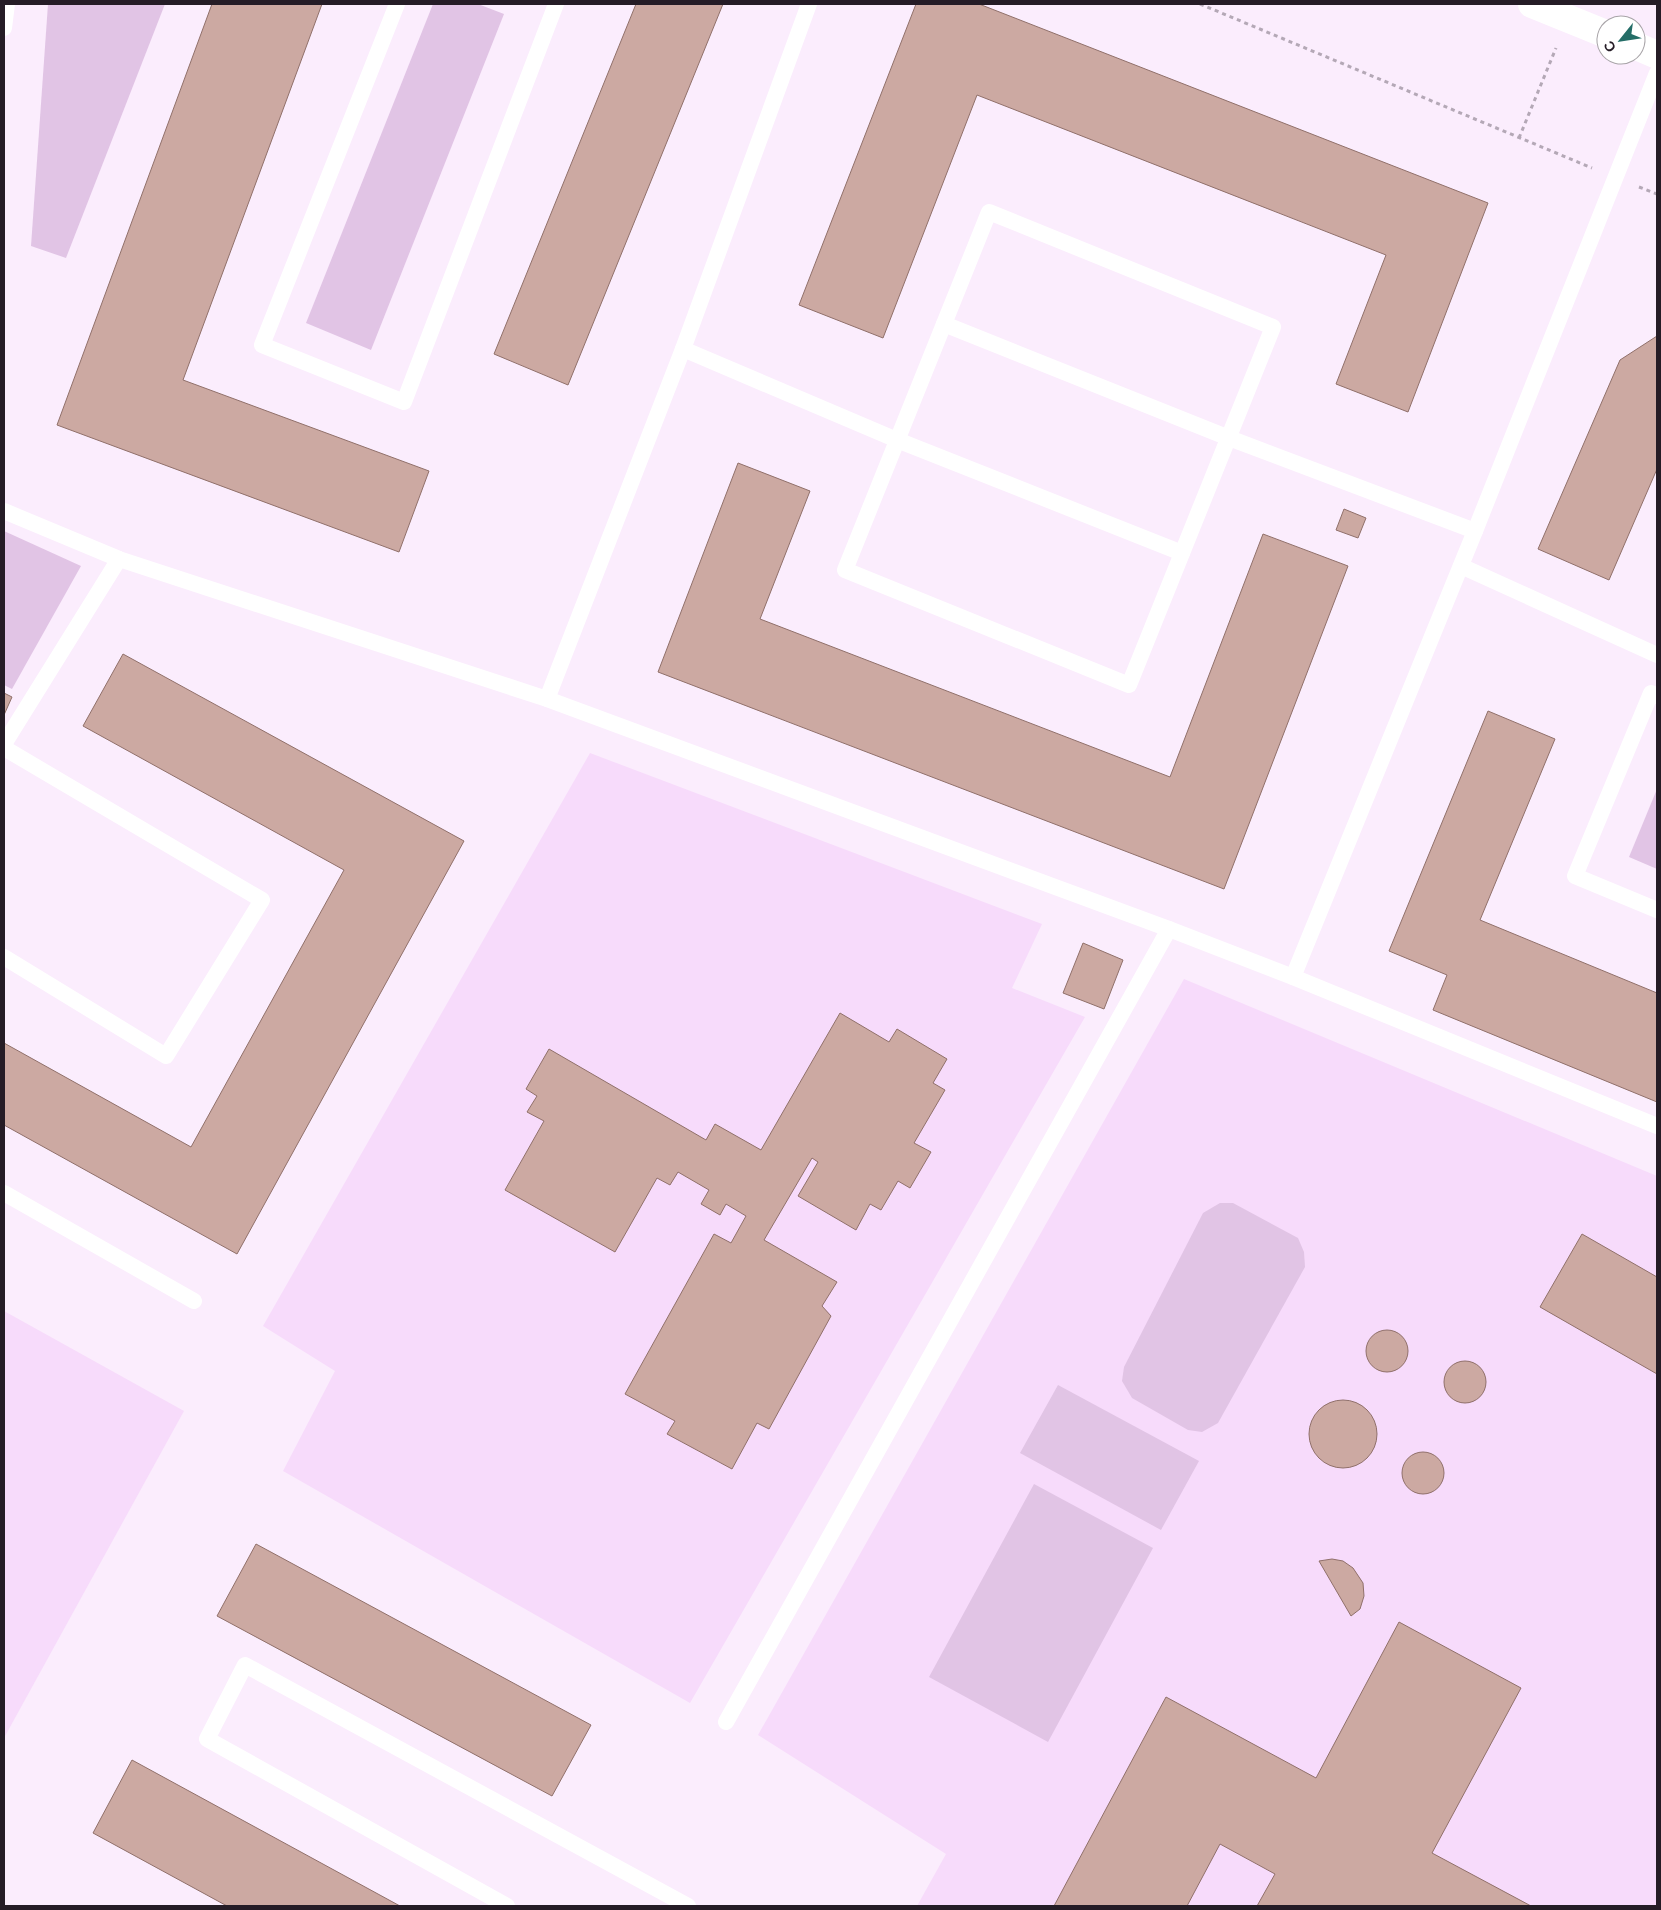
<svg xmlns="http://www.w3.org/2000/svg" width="1661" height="1910" font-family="Helvetica,sans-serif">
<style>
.built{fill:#f7dbfb}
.green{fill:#e1c4e5}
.building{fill:#cca9a2;stroke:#90706a}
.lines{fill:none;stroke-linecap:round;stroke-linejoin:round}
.path{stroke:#b4a8b6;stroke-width:3;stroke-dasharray:4 4;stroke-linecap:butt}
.service{stroke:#fff;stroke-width:16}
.tertiary{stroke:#fff;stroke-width:28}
</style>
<rect width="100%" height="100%" fill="#fbedfd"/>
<g class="built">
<polygon points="590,753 1042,924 1012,988 1085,1017 690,1703 283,1471 335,1371 263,1326"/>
<polygon points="1184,979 1657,1176 1657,1906 917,1906 946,1854 758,1735"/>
<polygon points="4,1311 184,1411 4,1738"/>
</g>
<g class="green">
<polygon points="48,4 165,4 66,258 31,246"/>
<polygon points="433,4 478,4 504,14 371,350 306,323"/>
<polygon points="4,531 81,566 12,689 4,685"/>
<polygon points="1657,789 1657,869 1629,857"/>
<polygon points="1220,1203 1233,1203 1298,1238 1304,1252 1305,1267 1218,1423 1202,1432 1188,1430 1132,1398 1122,1381 1124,1367 1203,1213"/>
<polygon points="1058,1385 1199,1461 1161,1530 1020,1453"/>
<polygon points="1034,1484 1153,1548 1048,1742 929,1677"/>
</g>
<g class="building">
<polygon points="212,4 322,4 183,380 429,471 399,552 57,425"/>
<polygon points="636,4 723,4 568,385 494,354"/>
<polygon points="916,4 979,4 1488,203 1408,412 1336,384 1386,255 977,95 883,338 799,305"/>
<polygon points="1657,336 1657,469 1609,580 1538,549 1620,360"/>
<polygon points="738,463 810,491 760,619 1170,777 1263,534 1348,566 1224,889 658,672"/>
<polygon points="1344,509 1366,518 1358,538 1336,530"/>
<polygon points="123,654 464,841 237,1254 4,1125 4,1043 191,1147 344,870 83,726"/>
<polygon points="4,693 12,697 4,715"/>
<polygon points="1488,711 1555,739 1480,920 1657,993 1657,1102 1433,1010 1447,975 1389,951"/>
<polygon points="1083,943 1123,960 1104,1009 1063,993"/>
<polygon points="840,1013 889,1042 897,1029 947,1059 933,1083 945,1090 914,1143 931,1152 910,1188 898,1181 881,1210 870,1204 856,1230 798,1196 818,1162 812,1158 764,1240 837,1282 822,1306 831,1316 769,1429 757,1423 732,1469 667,1434 675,1421 625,1394 714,1234 731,1243 746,1216 726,1204 720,1215 701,1204 709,1190 678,1172 670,1185 657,1178 615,1252 505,1190 544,1121 527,1112 537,1096 526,1089 549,1049 706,1140 715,1124 761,1150"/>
<polygon points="1582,1234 1657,1277 1657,1374 1540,1307"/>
<circle cx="1387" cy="1351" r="21"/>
<circle cx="1465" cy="1382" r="21"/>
<circle cx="1343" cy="1434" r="34"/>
<circle cx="1423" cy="1473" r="21"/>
<polygon points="256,1544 591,1725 552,1796 217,1616"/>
<polygon points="1332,1559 1343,1561 1353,1568 1363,1583 1364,1596 1360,1609 1351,1616 1319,1561"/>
<polygon points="1399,1622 1521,1688 1432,1853 1531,1906 1257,1906 1275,1874 1220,1844 1187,1906 1054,1906 1166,1697 1316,1778"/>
<polygon points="132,1760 400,1906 227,1906 93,1833"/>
</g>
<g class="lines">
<g class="path">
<polyline points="1200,4 1592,168"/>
<polyline points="1519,138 1556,48"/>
<polyline points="1639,187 1657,194"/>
</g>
<g class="service">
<polyline points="397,4 262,345 404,402 556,4"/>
<polyline points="4,28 7,4"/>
<polyline points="1657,73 1475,531 1293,977 1657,1126"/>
<polygon points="989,212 1273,327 1129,685 845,570"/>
<polyline points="944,324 1229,438 1475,531"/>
<polyline points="683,349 897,440 1182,553"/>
<polyline points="4,511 119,559 547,699 683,349 809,4"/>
<polyline points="1461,566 1657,655"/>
<polyline points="1657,696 1651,693 1575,876 1657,910"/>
<polyline points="547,699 1169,929 1293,977"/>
<polyline points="4,744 119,559"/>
<polyline points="4,748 262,900 166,1056 4,957"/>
<polyline points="4,1193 194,1301"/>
<polyline points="726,1722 1169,929"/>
<polyline points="507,1906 207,1739 245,1665 688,1906"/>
</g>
<g class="tertiary">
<polyline points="1532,4 1606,34"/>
<polyline points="1636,46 1657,55"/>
</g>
</g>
<rect width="1661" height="1910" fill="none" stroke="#251c26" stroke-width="10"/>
<g transform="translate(1621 40) rotate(240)"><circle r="24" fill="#ffffff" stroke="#a8a4a8"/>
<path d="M0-4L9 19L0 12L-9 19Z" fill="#246d67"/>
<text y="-8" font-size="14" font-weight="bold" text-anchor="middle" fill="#251c26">С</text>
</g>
</svg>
